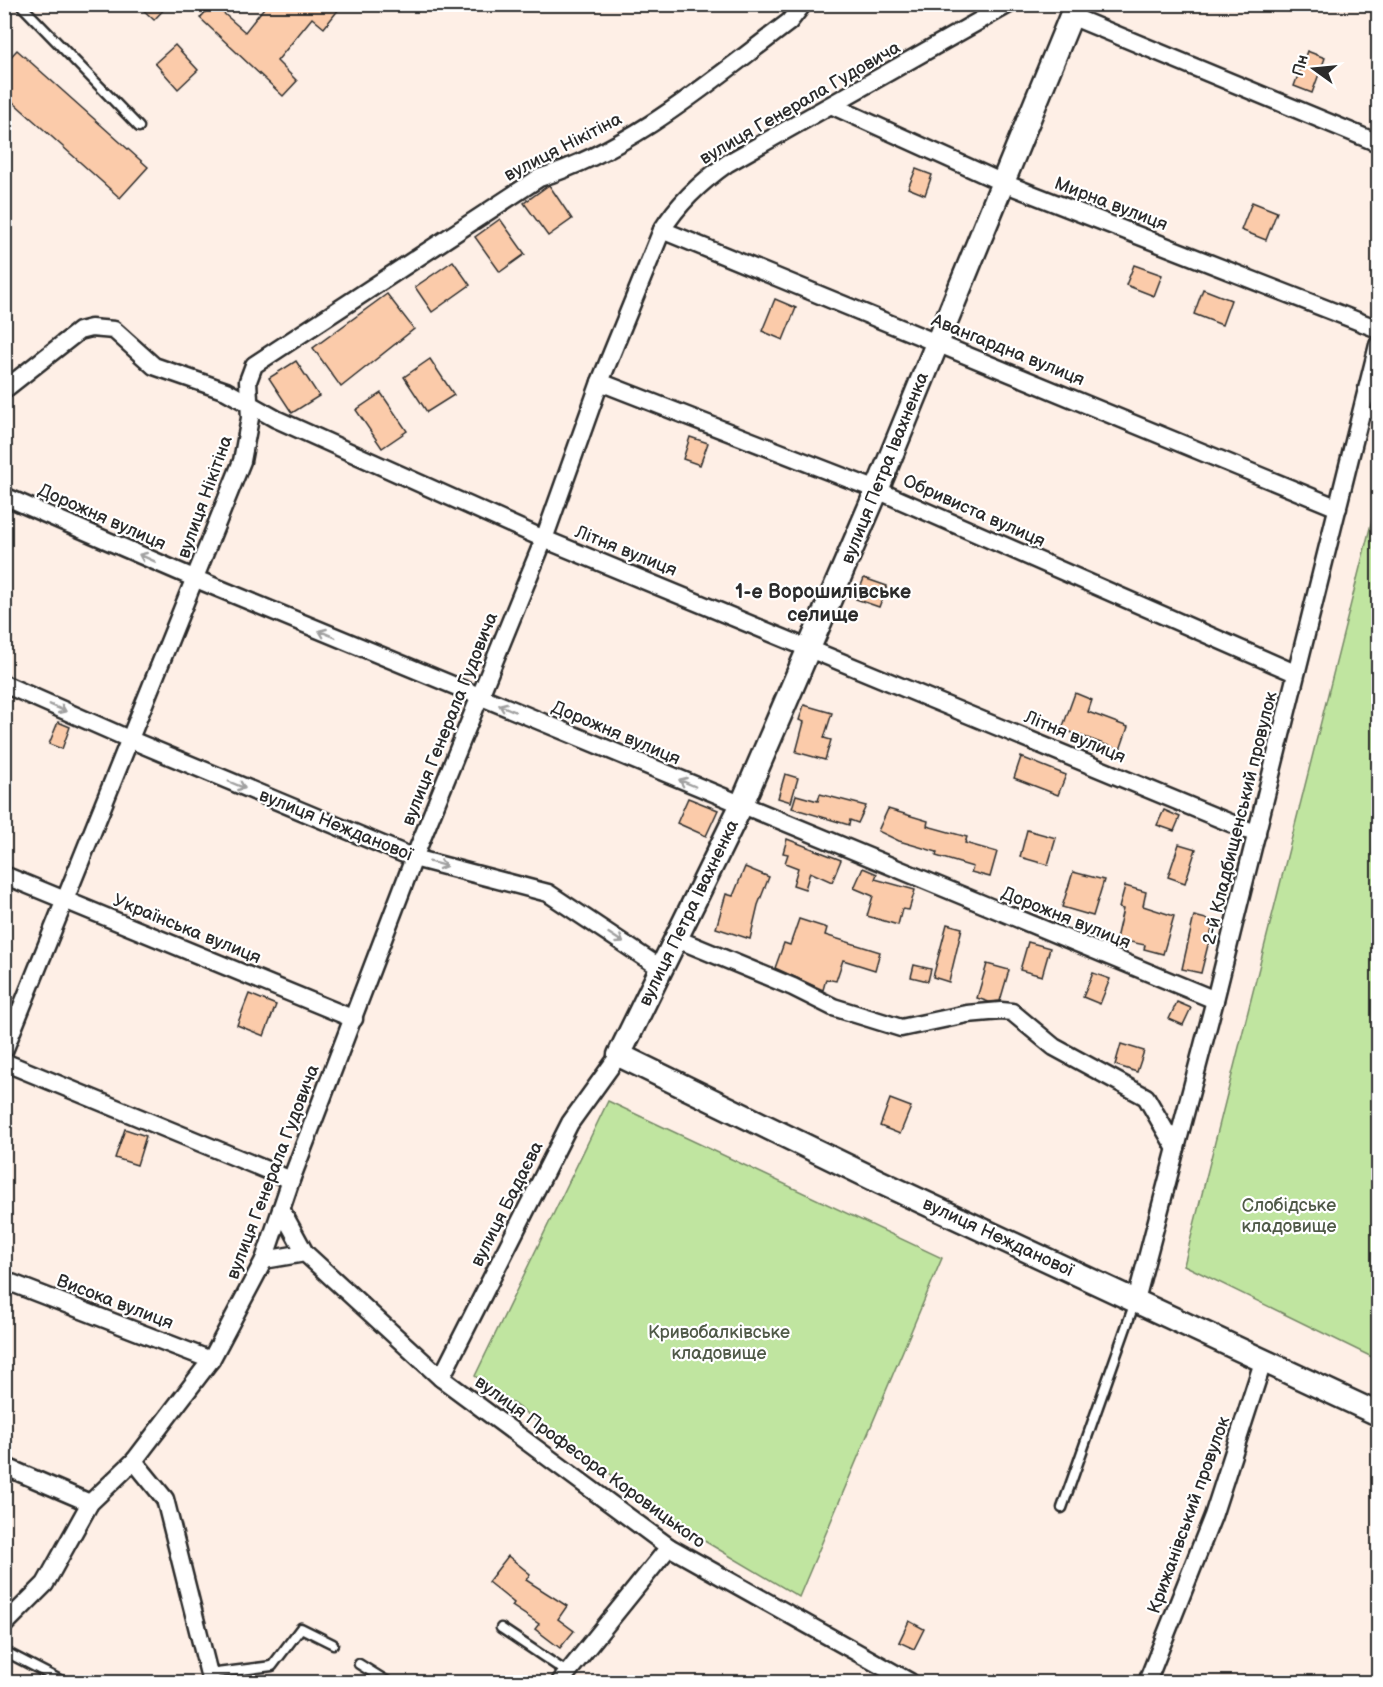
<svg xmlns="http://www.w3.org/2000/svg" width="1383" height="1687" font-family="'Balsamiq Sans',sans-serif">
<style>
.green{fill:#c0e5a0;stroke:#768866;stroke-width:1.5}
.building{fill:#fbcbaa;stroke:#2b2b2b;stroke-width:1.5}
.lines{fill:none;stroke-linecap:round;stroke-linejoin:round}
.lane-casing{stroke:#2b2b2b;stroke-width:13}
.street-casing{stroke:#2b2b2b;stroke-width:21}
.secondary-casing{stroke:#2b2b2b;stroke-width:27}
.lane{stroke:#fff;stroke-width:8}
.street{stroke:#fff;stroke-width:16}
.secondary{stroke:#fff;stroke-width:22}
.oneway{stroke:#a0a0a0}
.labels{text-anchor:middle;dominant-baseline:central;stroke-width:4.5;stroke-linejoin:round;paint-order:stroke}
.street-label{font-size:18px;fill:#2b2b2b;stroke:#fff}
.park-label{font-size:18px;fill:#505a48;stroke:#fff}
.neighbourhood-label{font-size:20px;font-weight:bold;fill:#2b2b2b;stroke:#fff}
</style>
<rect width="100%" height="100%" fill="#feefe6"/>
<filter id="ink" filterUnits="userSpaceOnUse"><feTurbulence type="fractalNoise" baseFrequency=".0167" numOctaves="2"/><feDisplacementMap in="SourceGraphic" scale="12" xChannelSelector="R" yChannelSelector="G"/><feConvolveMatrix kernelMatrix="1 2 1 2 8 2 1 2 1" color-interpolation-filters="sRGB"/></filter>
<g filter="url(#ink)">
<g class="green">
<polygon points="1378,496 1378,1360 1184,1265"/>
<polygon points="608,1101 942,1258 799,1597 696,1536 475,1376"/>
</g>
<g class="building">
<polygon points="137,4 169,4 154,20"/>
<polygon points="213,4 245,32 267,4 343,4 324,28 312,18 277,61 297,81 283,96 200,18"/>
<polygon points="175,45 198,70 178,89 155,63"/>
<polygon points="17,50 148,167 120,198 4,94 4,64"/>
<polygon points="1307,51 1325,58 1312,93 1294,86"/>
<polygon points="916,169 932,175 925,195 908,188"/>
<polygon points="549,185 572,219 548,236 524,203"/>
<polygon points="1252,202 1277,212 1266,240 1241,230"/>
<polygon points="500,219 525,254 500,272 475,237"/>
<polygon points="453,261 470,285 432,312 415,287"/>
<polygon points="1134,265 1162,275 1154,296 1126,285"/>
<polygon points="1203,289 1231,300 1222,325 1194,314"/>
<polygon points="387,294 414,329 341,387 313,348"/>
<polygon points="775,299 796,308 783,340 762,331"/>
<polygon points="430,359 454,395 427,412 404,377"/>
<polygon points="296,361 319,396 292,413 269,378"/>
<polygon points="381,393 407,431 382,448 356,410"/>
<polygon points="690,437 708,443 700,465 683,459"/>
<polygon points="864,578 887,586 879,607 856,599"/>
<polygon points="1075,693 1092,700 1088,712 1128,727 1120,750 1062,729"/>
<polygon points="804,705 832,713 824,738 831,740 825,760 796,752 804,722 799,720"/>
<polygon points="58,722 70,727 62,749 49,744"/>
<polygon points="1021,757 1066,775 1058,795 1014,778"/>
<polygon points="785,774 798,778 791,802 778,798"/>
<polygon points="820,794 866,806 858,823 850,820 849,825 792,808 796,795 818,801"/>
<polygon points="688,798 718,810 706,836 677,823"/>
<polygon points="888,809 928,821 927,826 967,837 965,843 997,852 990,877 971,872 973,867 936,856 937,852 899,841 878,831"/>
<polygon points="1164,810 1180,817 1174,831 1157,825"/>
<polygon points="1027,830 1056,838 1048,865 1020,857"/>
<polygon points="787,839 841,860 832,882 810,872 805,889 793,885 798,868 785,863 788,854 783,853"/>
<polygon points="1179,844 1196,849 1185,883 1168,877"/>
<polygon points="745,867 769,877 758,905 750,939 716,928 726,894 733,896"/>
<polygon points="863,868 877,874 875,879 915,890 909,910 902,909 898,925 867,916 873,896 854,888"/>
<polygon points="1073,872 1104,880 1093,916 1062,907"/>
<polygon points="1125,886 1146,892 1143,906 1174,916 1163,954 1144,949 1145,945 1116,939 1123,909 1119,908"/>
<polygon points="1194,916 1214,921 1201,973 1182,969"/>
<polygon points="799,919 827,928 825,935 880,952 875,970 843,960 836,981 826,979 823,990 775,968 784,943 790,945"/>
<polygon points="947,924 962,928 949,982 933,977"/>
<polygon points="1028,942 1050,948 1042,976 1020,970"/>
<polygon points="987,964 1009,970 1000,1001 989,1002 977,998"/>
<polygon points="914,965 931,969 928,981 911,977"/>
<polygon points="1093,973 1110,979 1100,1004 1083,997"/>
<polygon points="249,994 276,1005 264,1036 237,1025"/>
<polygon points="1177,1002 1191,1008 1183,1025 1169,1019"/>
<polygon points="1121,1044 1144,1051 1137,1072 1115,1065"/>
<polygon points="890,1099 911,1107 900,1134 880,1126"/>
<polygon points="125,1129 146,1136 137,1165 115,1158"/>
<polygon points="508,1556 530,1574 526,1580 567,1606 558,1619 574,1631 560,1648 535,1629 539,1624 512,1606 514,1603 488,1582"/>
<polygon points="909,1621 924,1629 914,1649 899,1642"/>
</g>
<g class="lines">
<g class="lane-casing">
<g id="lane">
<polyline points="20,4 139,127"/>
<polyline points="1361,413 1378,415"/>
<polyline points="1062,1508 1135,1302"/>
<polyline points="501,1628 568,1673"/>
<polyline points="4,1651 64,1682 88,1681"/>
<polyline points="359,1664 388,1682"/>
<polyline points="209,1674 272,1666 301,1628 333,1644"/>
</g>
</g>
<g class="street-casing">
<g id="street">
<polyline points="1071,16 1378,143"/>
<polyline points="833,106 1001,182 1378,329"/>
<polyline points="662,230 1338,508"/>
<polyline points="600,382 877,490 1295,673"/>
<polyline points="4,390 79,331 91,328 114,330 154,366 226,391 276,419 544,539 1257,834"/>
<polyline points="4,496 196,579 1215,1000"/>
<polyline points="4,684 129,739 414,858 548,893 662,969"/>
<polyline points="4,875 354,1019"/>
<polyline points="677,939 793,987 833,1007 901,1028 967,1014 1001,1011 1012,1012 1054,1047 1146,1097 1176,1149"/>
<path d="M 4,1051 L 242,461 L 250,418 L 248,381 L 254,365 L 539,178 C 633,149 712,80 789,22 L 803,4"/>
<polyline points="4,1062 291,1180"/>
<polyline points="281,1209 305,1253"/>
<polyline points="264,1260 305,1253 441,1378 669,1547 910,1682"/>
<polyline points="4,1280 211,1360"/>
<polyline points="1136,1300 1215,1000 1378,345"/>
<polyline points="441,1378 570,1123 619,1055"/>
<polyline points="134,1461 165,1499 211,1682"/>
<polyline points="4,1466 90,1503"/>
<path d="M 4,1625 L 45,1584 L 90,1503 L 134,1461 L 211,1360 L 264,1260 L 291,1180 L 414,858 L 544,539 L 600,382 L 662,230 C 679,202 701,182 728,163 L 1009,4"/>
<polyline points="560,1682 669,1547"/>
<polyline points="1147,1682 1213,1516 1264,1359"/>
</g>
</g>
<g class="secondary-casing">
<polyline id="secondary" points="1076,4 877,490 741,806 619,1055 880,1182 1378,1414"/>
</g>
<use href="#lane" class="lane"/>
<use href="#street" class="street"/>
<use href="#secondary" class="secondary"/>
</g>
<defs><path id="oneway-shaft" d="M-6 0H5M1.5-3L5.5 0L1.5 3" fill="none" stroke-width="1.6" stroke-linecap="round" stroke-linejoin="round" transform="scale(1.5)"/></defs>
<g class="oneway">
<use href="#oneway-shaft" transform="translate(147 558) rotate(-156)"/>
<use href="#oneway-shaft" transform="translate(327 634) rotate(-157)"/>
<use href="#oneway-shaft" transform="translate(58 708) rotate(24)"/>
<use href="#oneway-shaft" transform="translate(507 708) rotate(-157)"/>
<use href="#oneway-shaft" transform="translate(687 783) rotate(-157)"/>
<use href="#oneway-shaft" transform="translate(237 785) rotate(23)"/>
<use href="#oneway-shaft" transform="translate(438 864) rotate(15)"/>
<use href="#oneway-shaft" transform="translate(616 938) rotate(33)"/>
</g>
</g>
<g class="labels">
<g class="street-label">
<text transform="translate(800 103) rotate(-30)">вулиця Генерала Гудовича</text>
<text transform="translate(563 147) rotate(-27)">вулиця Нікітіна</text>
<text transform="translate(1111 204) rotate(21)">Мирна вулиця</text>
<text transform="translate(1008 350) rotate(22)">Авангардна вулиця</text>
<text transform="translate(885 468) rotate(-68)">вулиця Петра Івахненка</text>
<text transform="translate(205 497) rotate(-70)">вулиця Нікітіна</text>
<text transform="translate(974 511) rotate(24)">Обривиста вулиця</text>
<text transform="translate(102 517) rotate(24)">Дорожня вулиця</text>
<text transform="translate(626 551) rotate(22)">Літня вулиця</text>
<text transform="translate(450 719) rotate(-68)">вулиця Генерала Гудовича</text>
<text transform="translate(616 733) rotate(23)">Дорожня вулиця</text>
<text transform="translate(1075 737) rotate(23)">Літня вулиця</text>
<text transform="translate(1240 818) rotate(-76)">2-й Кладбищенський провулок</text>
<text transform="translate(336 825) rotate(22)">вулиця Нежданової</text>
<text transform="translate(689 913) rotate(-64)">вулиця Петра Івахненка</text>
<text transform="translate(1066 918) rotate(22)">Дорожня вулиця</text>
<text transform="translate(187 929) rotate(22)">Українська вулиця</text>
<text transform="translate(273 1172) rotate(-69)">вулиця Генерала Гудовича</text>
<text transform="translate(507 1204) rotate(-63)">вулиця Бадаєва</text>
<text transform="translate(998 1237) rotate(25)">вулиця Нежданової</text>
<text transform="translate(115 1302) rotate(21)">Висока вулиця</text>
<text transform="translate(590 1462) rotate(36)">вулиця Професора Коровицького</text>
<text transform="translate(1189 1515) rotate(-70)">Крижанівський провулок</text>
</g>
<g class="park-label">
<text x="1289" y="1205">Слобідське<tspan x="1289" dy="21">кладовище</tspan></text>
<text x="719" y="1332">Кривобалківське<tspan x="719" dy="21">кладовище</tspan></text>
</g>
<g class="neighbourhood-label">
<text x="823" y="592">1-е Ворошилівське<tspan x="823" dy="23">селище</tspan></text>
</g>
</g>
<rect width="1383" height="1687" fill="none" stroke="#fff" stroke-width="24"/>
<rect x="12" y="12" width="1359" height="1663" fill="none" stroke="#2b2b2b" stroke-width="2" filter="url(#ink)"/>
<g transform="translate(1314 69) rotate(285)" stroke="#ffffff" stroke-width="4.5" paint-order="stroke">
<path d="M0-4.5L10 22L0 15L-10 22Z" fill="#2b2b2b"/>
<text y="-9" font-size="16" font-weight="bold" text-anchor="middle" fill="#2b2b2b">Пн</text>
</g>
</svg>
